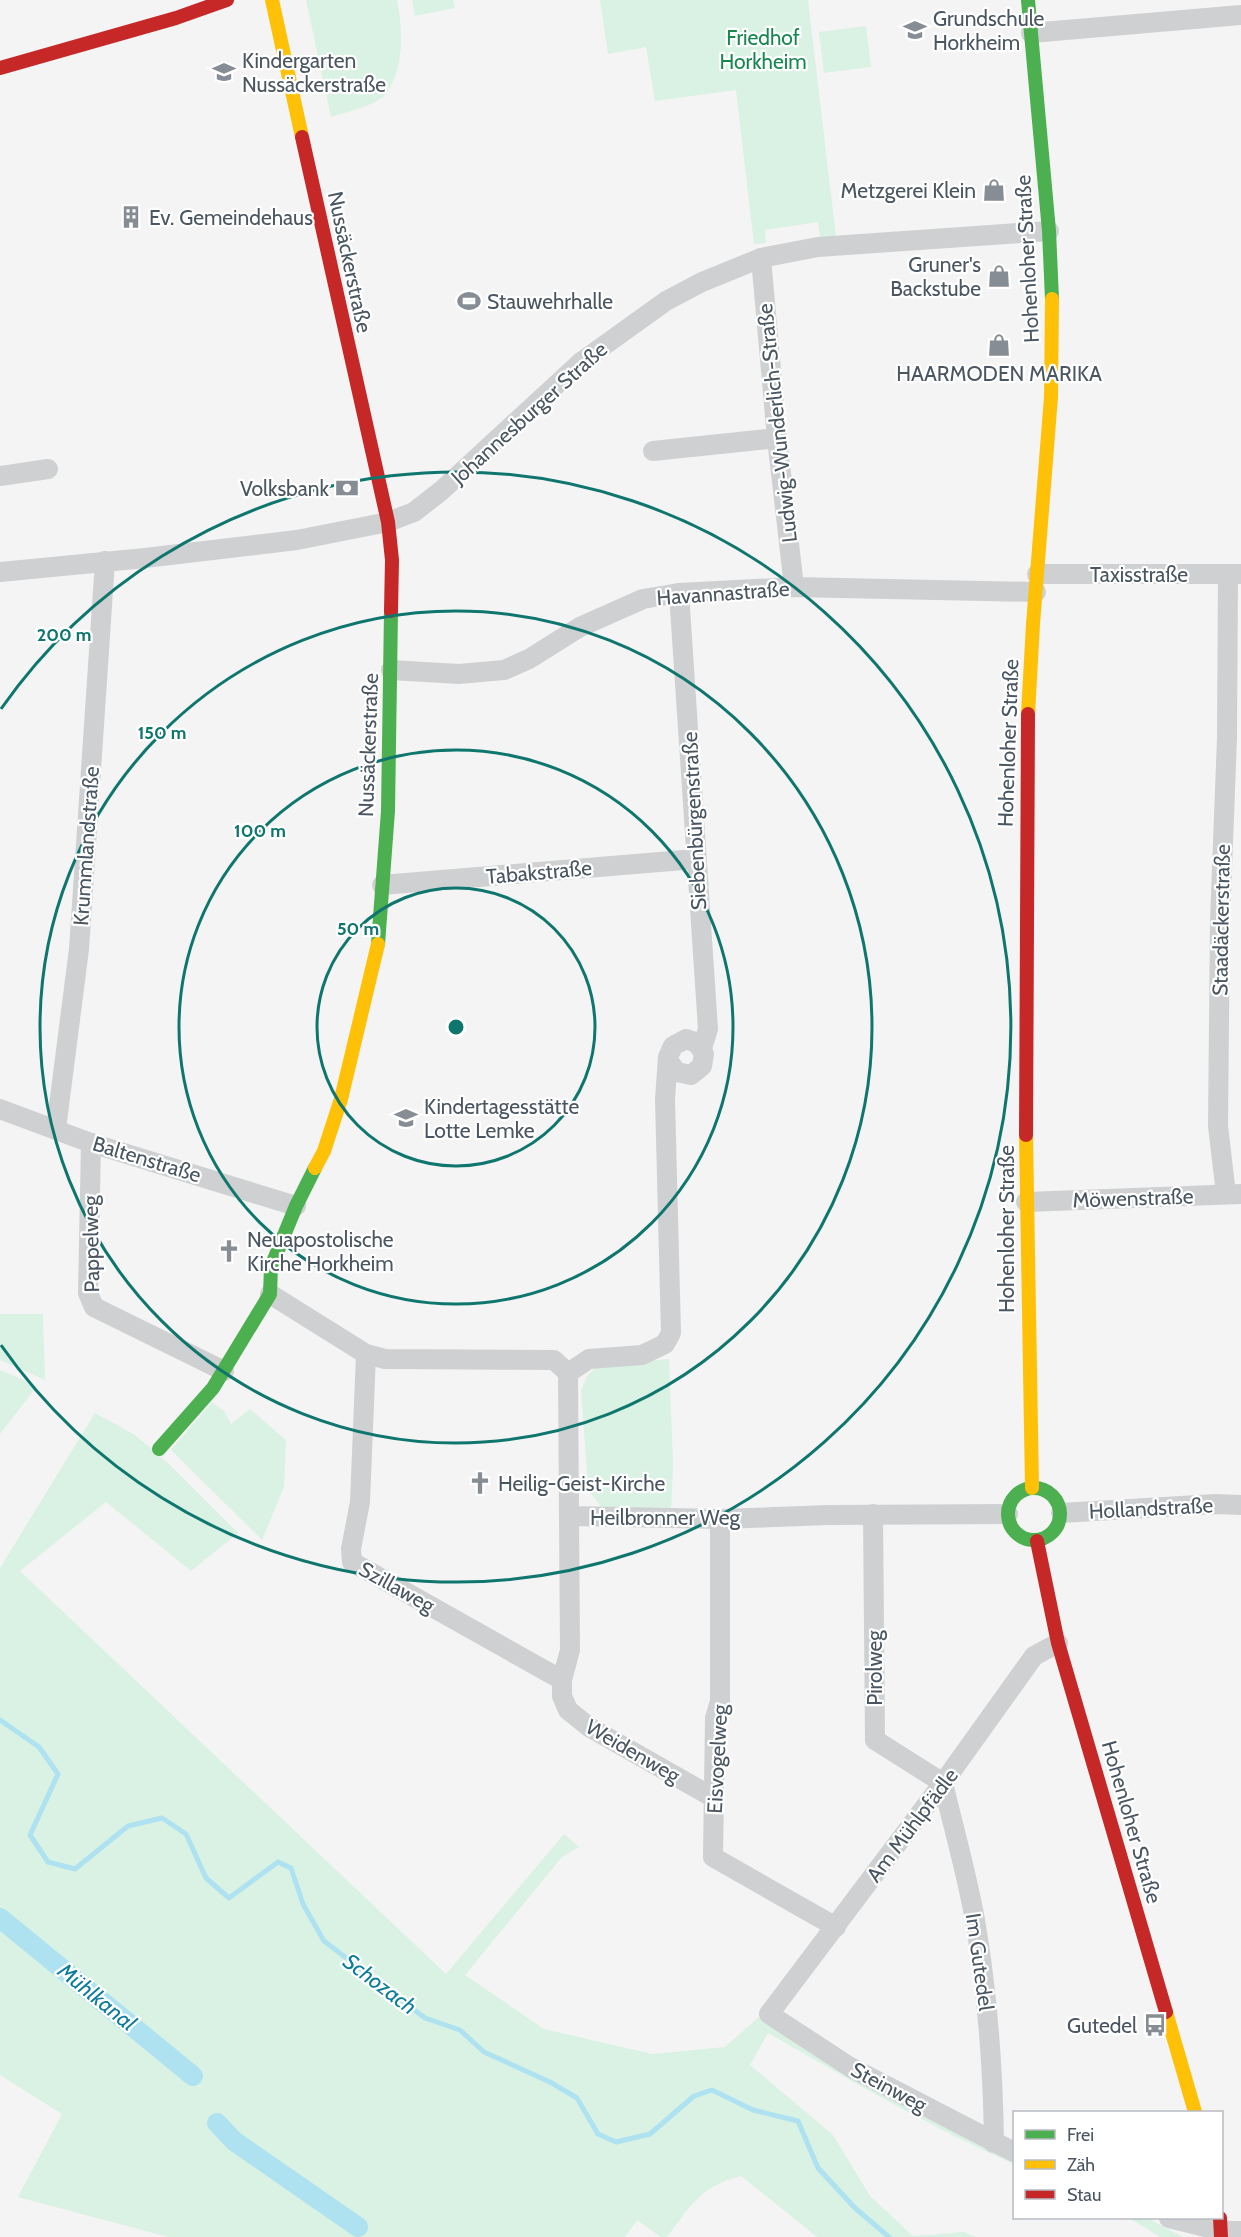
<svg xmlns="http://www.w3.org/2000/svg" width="1241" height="2237" font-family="Cabin,sans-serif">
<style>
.green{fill:#d9f2e3}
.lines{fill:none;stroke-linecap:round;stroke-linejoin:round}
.stream{stroke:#aee2f0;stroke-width:5}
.canal{stroke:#aee2f0;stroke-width:20}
.street{stroke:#ced0d2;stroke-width:20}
.fast{stroke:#4caf50;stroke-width:14}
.slow{stroke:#ffc107;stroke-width:14}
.jam{stroke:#c62828;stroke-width:14}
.ring{fill:none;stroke:#0f766e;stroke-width:3}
.labels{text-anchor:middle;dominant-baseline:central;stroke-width:4.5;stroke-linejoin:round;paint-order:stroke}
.poi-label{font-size:21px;fill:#4a5661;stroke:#fff;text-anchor:start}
.park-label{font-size:21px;fill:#17864f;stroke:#fff}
.street-label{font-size:21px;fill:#4a5661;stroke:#fff}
.water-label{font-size:22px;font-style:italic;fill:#0c7c9b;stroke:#fff}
.centre{fill:#0f766e;stroke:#fff;stroke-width:3}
.ring-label{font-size:18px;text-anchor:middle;font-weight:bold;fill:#0f766e;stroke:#fff;stroke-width:4.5;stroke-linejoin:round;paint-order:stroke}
</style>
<rect width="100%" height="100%" fill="#f4f4f4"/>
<g class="green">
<path d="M 306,0 L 397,0 C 403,30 405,71 384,96 C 376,105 343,113 331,117 Z"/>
<polygon points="412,0 453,0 455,8 415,16"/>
<polygon points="600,0 808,0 836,237 820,238 818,222 765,230 766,243 754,244 736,90 655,101 646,47 608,54"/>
<polygon points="866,26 871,67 824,73 819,32"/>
<polygon points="0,1314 43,1314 45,1380 0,1360"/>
<polygon points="669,1359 673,1464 671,1512 606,1513 590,1492 587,1472 581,1390 587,1376 598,1365"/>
<polygon points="0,1370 37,1386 0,1434"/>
<polygon points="212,1402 224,1411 231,1424 250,1409 286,1440 284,1487 262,1540 171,1450"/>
<path d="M 95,1413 L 135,1435 L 169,1464 L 238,1533 L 191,1571 L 106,1502 L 20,1571 L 446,1974 L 564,1834 L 579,1847 L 562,1857 L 465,1975 L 544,2029 L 652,2054 L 725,2047 L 759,2017 L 770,2025 L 1014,2157 L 1014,2164 C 930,2127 848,2079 768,2033 L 750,2065 L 833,2135 L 870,2196 L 913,2236 L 964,2232 L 976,2237 L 817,2237 L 741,2176 C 700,2186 691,2206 667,2237 L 661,2237 L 637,2220 L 625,2237 L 168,2237 L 18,2197 L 62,2114 L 0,2075 L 0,1568 Z"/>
<polygon points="1129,2218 1147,2218 1183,2237 1160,2237"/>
</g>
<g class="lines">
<polyline class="stream" points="0,1720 39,1747 58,1774 30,1835 48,1862 75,1869 128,1826 162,1818 186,1834 206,1878 229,1898 278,1862 291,1868 303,1904 324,1941 425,2018 460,2030 484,2052 550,2082 577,2098 598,2134 616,2142 650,2134 694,2096 712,2090 753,2110 798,2121 818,2168 855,2208 889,2237"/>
<g class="canal">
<polyline points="0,1918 193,2076"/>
<polyline points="217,2123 234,2141 358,2227"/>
</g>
<g class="street">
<polyline points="1031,33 1241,15"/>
<polyline points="761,258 777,438 794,587"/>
<polyline points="653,451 777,438"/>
<polyline points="0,476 48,469"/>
<polyline points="0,572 145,558 297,540 388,522 414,512 441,491 581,362 666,301 702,282 761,258 818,247 1049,231"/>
<polyline points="1037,574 1241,574"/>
<polyline points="679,593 708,1029 702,1048"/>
<polyline points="391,670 459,674 504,670 529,659 580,627 643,599 679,593 794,587 1036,592"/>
<polyline points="382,885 696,859"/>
<polyline points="0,1109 91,1143 296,1206"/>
<polyline points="56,1129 79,949 105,561"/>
<polyline points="91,1143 88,1293 94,1307 224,1371"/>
<polyline points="1226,1194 1218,1126 1220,921 1227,738 1228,574"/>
<polyline points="1026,1202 1241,1194"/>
<polyline points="270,1294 366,1354 385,1359 554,1360 568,1373 569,1516 720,1519 829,1515 1008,1514"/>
<polyline points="366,1354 360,1502 351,1549 352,1562 562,1680"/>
<polyline points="568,1373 589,1359 642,1355 665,1344 671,1333 665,1099 668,1057 673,1046 686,1039 697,1043 704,1054 702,1066 691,1075 677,1072 669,1062"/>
<polyline points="1061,1513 1215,1504 1241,1505"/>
<path d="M 873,1514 L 875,1740 L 943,1783 C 954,1830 968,1878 976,1926 C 988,1998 993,2070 994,2143"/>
<polyline points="569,1516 570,1650 562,1680 562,1696 568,1710 589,1727 714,1798"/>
<polyline points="720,1519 720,1701 715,1718 713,1857 836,1927"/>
<polyline points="1014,2152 850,2067 769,2014 943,1783 1034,1656 1058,1643"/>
<polyline points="1169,2218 1221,2231 1241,2231"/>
</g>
<g class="fast">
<polyline points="1028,0 1049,231 1052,299"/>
<polyline points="378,944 388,811 391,611"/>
<polyline points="159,1449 213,1388 270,1294 271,1267 296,1206 315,1168"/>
<circle cx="1034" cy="1514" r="26"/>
</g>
<g class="slow">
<polyline points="272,0 302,137"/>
<polyline points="1028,714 1033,624 1051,397 1052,299"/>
<polyline points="1026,1135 1032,1488"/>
<polyline points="315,1168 324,1151 341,1099 378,944"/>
<polyline points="1166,2012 1195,2112"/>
</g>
<g class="jam">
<polyline points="0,68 176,18 227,0"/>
<polyline points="302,137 388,522 392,560 391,611"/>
<polyline points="1026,1135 1028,714"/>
<polyline points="1037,1541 1058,1643 1166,2012"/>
<polyline points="1220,2218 1221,2237"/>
</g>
</g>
<g class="ring">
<circle cx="456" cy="1027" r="139"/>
<circle cx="456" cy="1027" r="277"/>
<circle cx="456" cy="1027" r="416"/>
<path d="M1 709A555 555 0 1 1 1 1345"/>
</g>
<defs>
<g id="school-bare" transform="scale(1.8)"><path d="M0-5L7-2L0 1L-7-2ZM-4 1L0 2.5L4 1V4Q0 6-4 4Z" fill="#868d94" stroke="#fff" stroke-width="2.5" paint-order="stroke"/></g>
<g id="shop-bare" transform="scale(1.8)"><path d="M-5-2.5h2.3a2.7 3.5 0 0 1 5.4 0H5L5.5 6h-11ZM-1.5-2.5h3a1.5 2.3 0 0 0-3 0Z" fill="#868d94" stroke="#fff" stroke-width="2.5" paint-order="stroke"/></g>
<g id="building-bare" transform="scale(1.8)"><path d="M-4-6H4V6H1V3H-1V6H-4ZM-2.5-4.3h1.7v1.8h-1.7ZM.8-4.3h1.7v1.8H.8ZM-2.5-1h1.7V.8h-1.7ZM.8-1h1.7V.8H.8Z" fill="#868d94" stroke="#fff" stroke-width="2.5" paint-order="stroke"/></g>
<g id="stadium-bare" transform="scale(1.8)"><path d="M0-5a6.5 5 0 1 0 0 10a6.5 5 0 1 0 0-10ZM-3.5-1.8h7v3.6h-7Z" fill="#868d94" stroke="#fff" stroke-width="2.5" paint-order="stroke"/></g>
<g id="bank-bare" transform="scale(1.8)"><path d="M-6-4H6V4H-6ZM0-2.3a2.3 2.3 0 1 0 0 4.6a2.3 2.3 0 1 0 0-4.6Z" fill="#868d94" stroke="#fff" stroke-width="2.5" paint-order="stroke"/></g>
<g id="church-bare" transform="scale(1.8)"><path d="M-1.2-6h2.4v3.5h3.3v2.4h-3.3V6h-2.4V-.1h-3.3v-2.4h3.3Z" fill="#868d94" stroke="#fff" stroke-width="2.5" paint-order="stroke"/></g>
<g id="bus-bare" transform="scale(1.8)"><path d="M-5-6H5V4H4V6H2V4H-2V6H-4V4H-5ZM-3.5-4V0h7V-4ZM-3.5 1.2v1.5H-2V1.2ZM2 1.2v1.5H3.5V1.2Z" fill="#868d94" stroke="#fff" stroke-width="2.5" paint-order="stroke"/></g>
</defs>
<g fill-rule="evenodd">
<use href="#school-bare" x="915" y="30"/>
<use href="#school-bare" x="224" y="72"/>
<use href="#shop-bare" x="994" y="190"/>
<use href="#building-bare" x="131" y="217"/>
<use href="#shop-bare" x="999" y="276"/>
<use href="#stadium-bare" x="469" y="301"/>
<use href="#shop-bare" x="999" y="345"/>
<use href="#bank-bare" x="347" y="488"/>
<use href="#school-bare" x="406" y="1118"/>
<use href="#church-bare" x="229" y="1251"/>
<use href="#church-bare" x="480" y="1483"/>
<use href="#bus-bare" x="1155" y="2025"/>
</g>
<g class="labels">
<g class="poi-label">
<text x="933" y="18">Grundschule<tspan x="933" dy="24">Horkheim</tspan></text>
<text x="242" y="60">Kindergarten<tspan x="242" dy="24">Nussäckerstraße</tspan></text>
<text x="976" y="190" text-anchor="end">Metzgerei Klein</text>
<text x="149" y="217">Ev. Gemeindehaus</text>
<text x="981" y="264" text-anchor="end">Gruner's<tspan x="981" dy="24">Backstube</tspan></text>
<text x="487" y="301">Stauwehrhalle</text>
<text x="999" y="373" text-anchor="middle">HAARMODEN MARIKA</text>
<text x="329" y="488" text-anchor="end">Volksbank</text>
<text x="424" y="1106">Kindertagesstätte<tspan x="424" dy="24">Lotte Lemke</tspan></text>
<text x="247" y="1239">Neuapostolische<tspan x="247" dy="24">Kirche Horkheim</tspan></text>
<text x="498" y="1483">Heilig-Geist-Kirche</text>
<text x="1137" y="2025" text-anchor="end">Gutedel</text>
</g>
<g class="park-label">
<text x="763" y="37">Friedhof<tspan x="763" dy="24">Horkheim</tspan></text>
</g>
<g class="street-label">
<text transform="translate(1027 259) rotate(-93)">Hohenloher Straße</text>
<text transform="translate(350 262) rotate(78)">Nussäckerstraße</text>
<text transform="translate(529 413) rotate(-42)">Johannesburger Straße</text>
<text transform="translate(777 423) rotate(-96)">Ludwig-Wunderlich-Straße</text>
<text x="1139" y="574">Taxisstraße</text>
<text transform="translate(723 593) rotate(-4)">Havannastraße</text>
<text transform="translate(1008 743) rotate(-88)">Hohenloher Straße</text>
<text transform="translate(368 745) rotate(-88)">Nussäckerstraße</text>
<text transform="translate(694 821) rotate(-93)">Siebenbürgenstraße</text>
<text transform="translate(86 846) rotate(-86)">Krummlandstraße</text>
<text transform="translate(539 872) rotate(-5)">Tabakstraße</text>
<text transform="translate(1221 920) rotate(-89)">Staadäckerstraße</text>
<text transform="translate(147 1159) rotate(17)">Baltenstraße</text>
<text transform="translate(1133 1198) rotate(-2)">Möwenstraße</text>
<text transform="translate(1006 1229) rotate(-90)">Hohenloher Straße</text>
<text transform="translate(91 1244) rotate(-91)">Pappelweg</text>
<text transform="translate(1151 1508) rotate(-3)">Hollandstraße</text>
<text x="665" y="1517">Heilbronner Weg</text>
<text transform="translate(397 1587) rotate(29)">Szillaweg</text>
<text transform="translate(874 1668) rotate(-90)">Pirolweg</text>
<text transform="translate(633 1751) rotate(30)">Weidenweg</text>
<text transform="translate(717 1759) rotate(-87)">Eisvogelweg</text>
<text transform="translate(1132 1822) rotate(74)">Hohenloher Straße</text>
<text transform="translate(912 1825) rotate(-53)">Am Mühlpfädle</text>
<text transform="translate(980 1962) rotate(82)">Im Gutedel</text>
<text transform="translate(889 2087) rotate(28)">Steinweg</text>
</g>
<g class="water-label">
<text transform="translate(380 1984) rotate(37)">Schozach</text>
<text transform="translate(97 1997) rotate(39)">Mühlkanal</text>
</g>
</g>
<circle cx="456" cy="1027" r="9" class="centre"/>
<g class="ring-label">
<text x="64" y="641">200 m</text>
<text x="162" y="739">150 m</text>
<text x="260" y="837">100 m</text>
<text x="358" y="935">50 m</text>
</g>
<rect x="1013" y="2111" width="210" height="108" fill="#ffffff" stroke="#b7bbc0" stroke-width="1.5"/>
<rect x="1025" y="2130" width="30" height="9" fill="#4caf50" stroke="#b7bbc0" stroke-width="1.5"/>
<text x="1067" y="2141" font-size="18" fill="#4a5661">Frei</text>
<rect x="1025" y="2160" width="30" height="9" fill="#ffc107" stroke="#b7bbc0" stroke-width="1.5"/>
<text x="1067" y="2171" font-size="18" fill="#4a5661">Zäh</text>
<rect x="1025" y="2190" width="30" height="9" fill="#c62828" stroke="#b7bbc0" stroke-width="1.5"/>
<text x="1067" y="2201" font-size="18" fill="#4a5661">Stau</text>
</svg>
